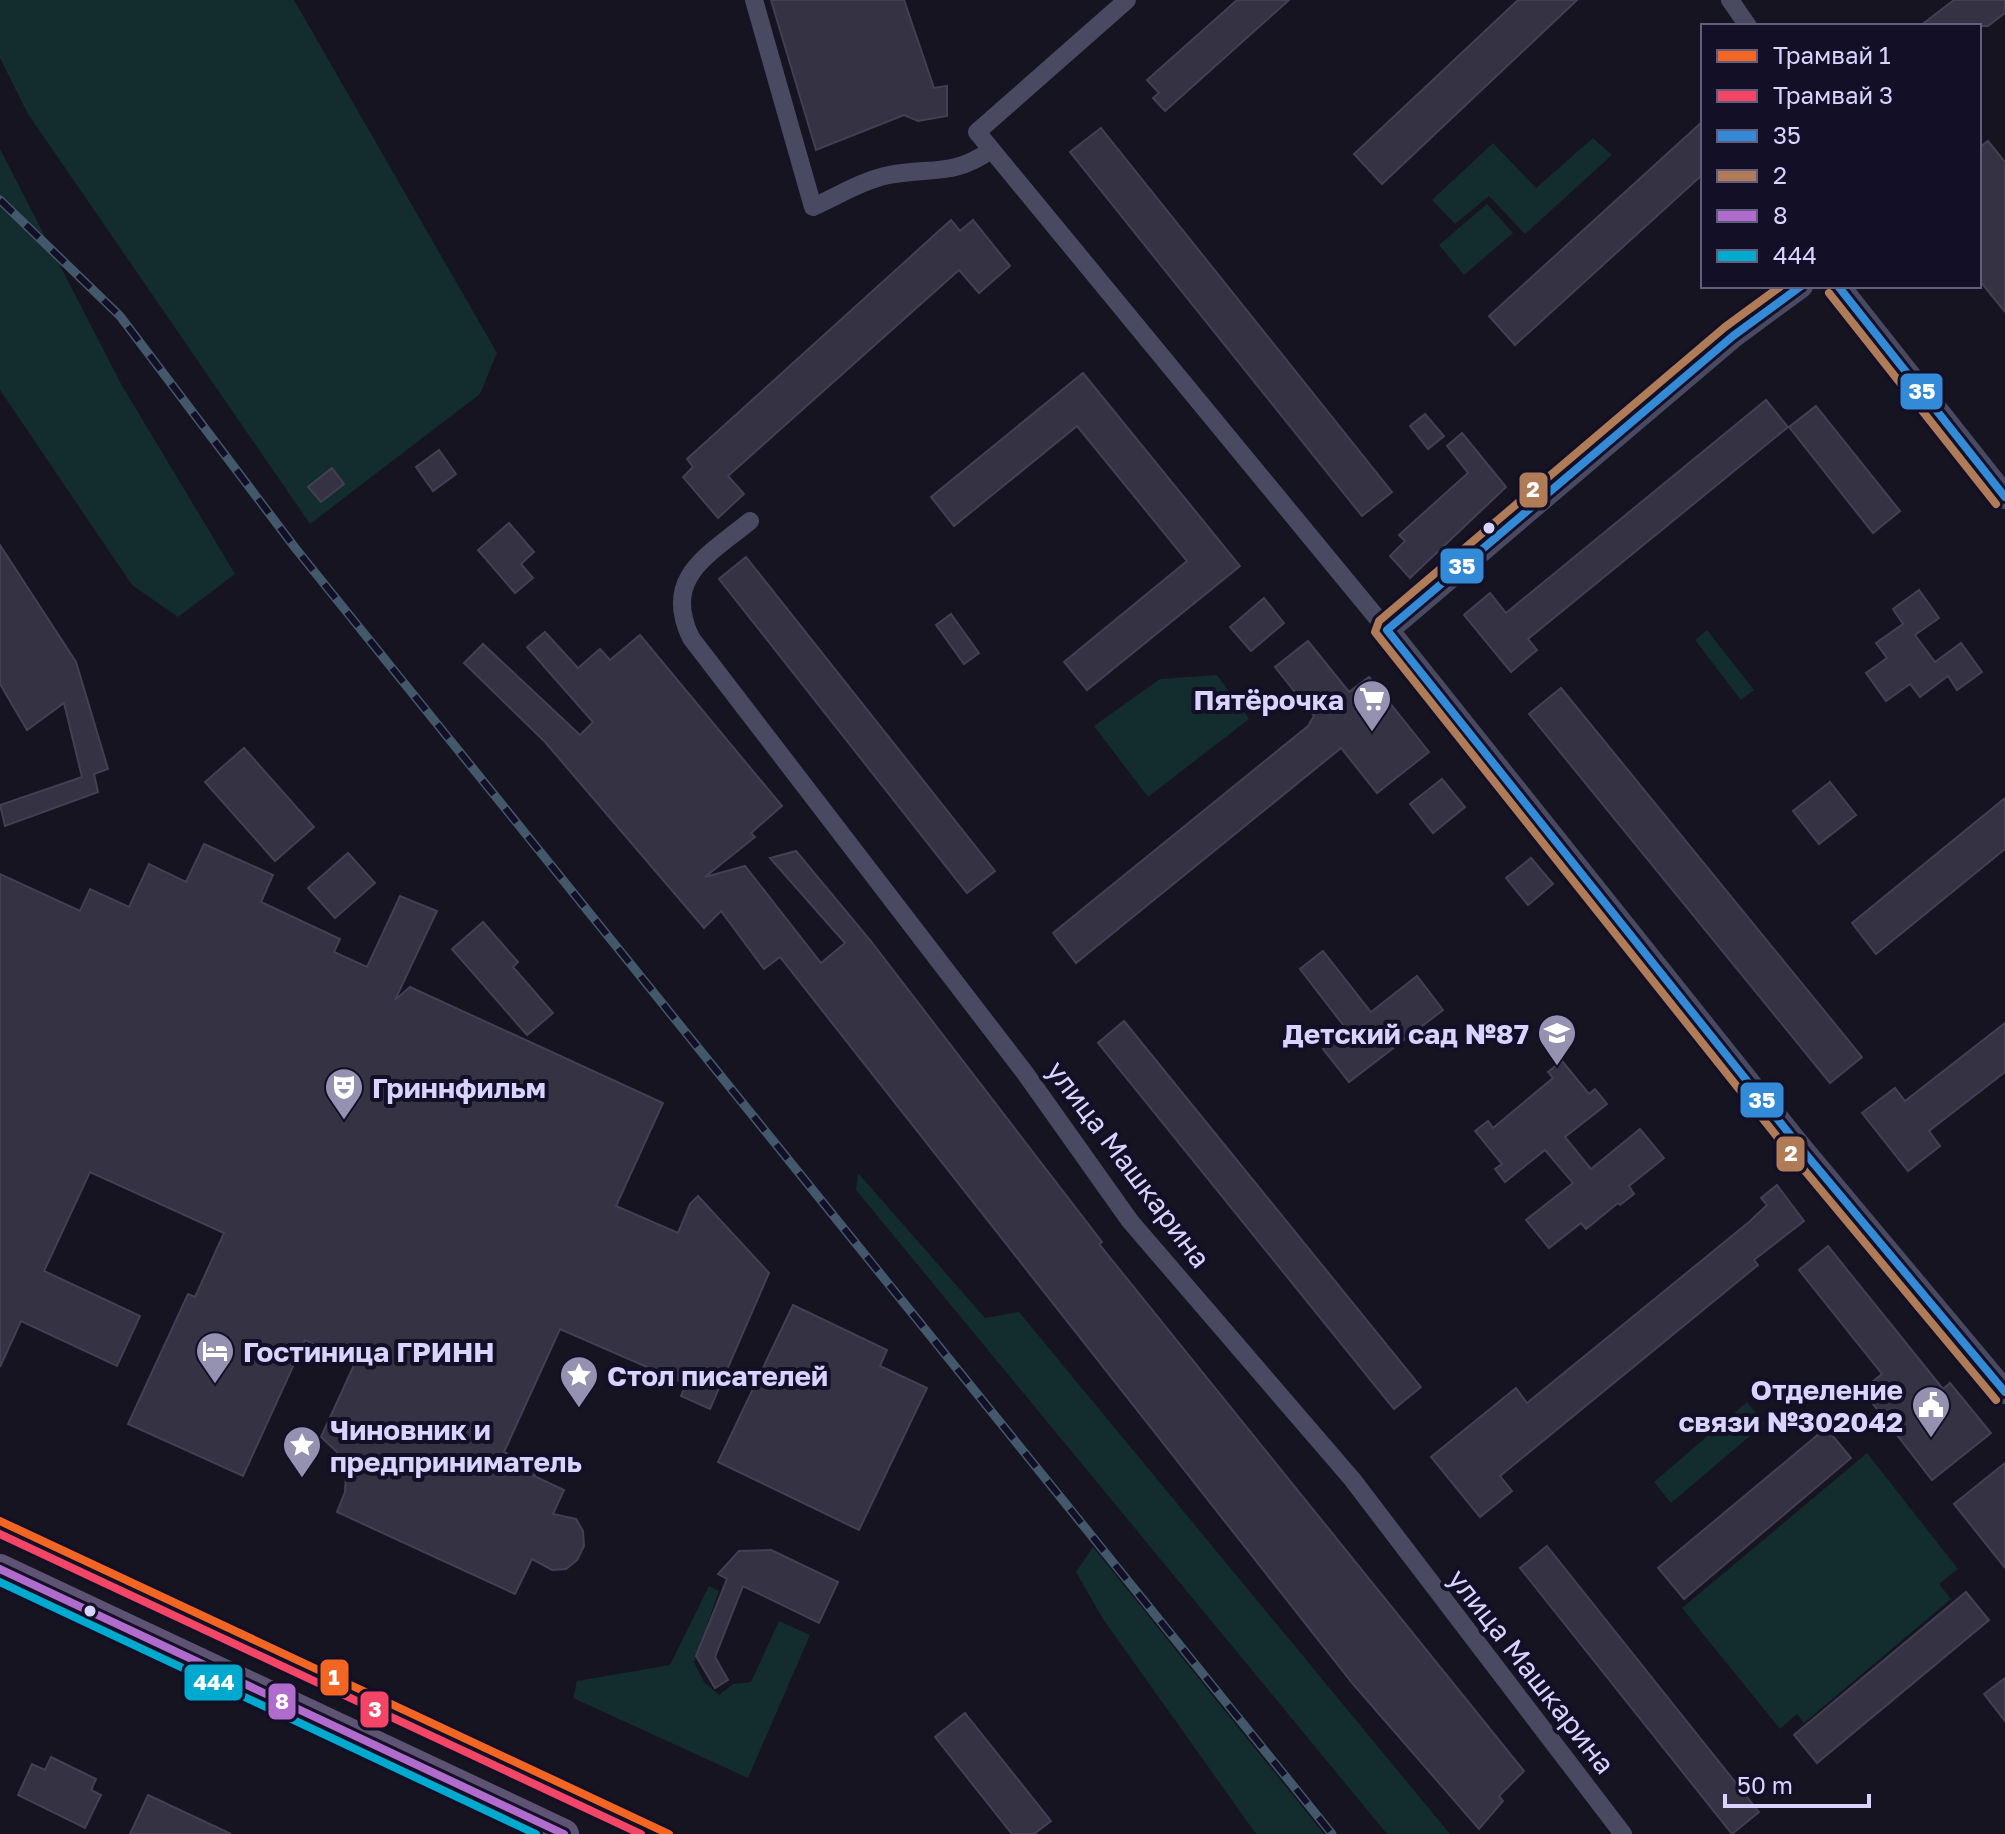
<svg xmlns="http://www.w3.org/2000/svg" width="2005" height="1834" font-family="'Golos Text',sans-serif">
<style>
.green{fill:#132c2d}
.building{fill:#343243;stroke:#433f54;stroke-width:2}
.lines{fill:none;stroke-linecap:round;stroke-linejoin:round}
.minor{stroke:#4a4962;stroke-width:18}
.tertiary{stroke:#4a4962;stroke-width:24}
.primary{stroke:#5e5373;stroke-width:30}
.rail-casing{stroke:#43596b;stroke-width:9}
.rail{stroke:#130f26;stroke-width:6;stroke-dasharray:18;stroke-linecap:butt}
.bus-1-casing{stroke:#130f26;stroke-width:14}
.bus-2-casing{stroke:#130f26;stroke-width:14}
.bus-3-casing{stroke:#130f26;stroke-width:14}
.bus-4-casing{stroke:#130f26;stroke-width:14}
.bus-1{stroke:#338bd7;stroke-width:8}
.bus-2{stroke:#b07c57;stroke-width:8}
.bus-3{stroke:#b06ccc;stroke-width:8}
.bus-4{stroke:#00a9ce;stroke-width:8}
.tram-1-casing{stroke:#130f26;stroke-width:14}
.tram-2-casing{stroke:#130f26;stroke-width:14}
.tram-1{stroke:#f26522;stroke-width:8}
.tram-2{stroke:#f34667;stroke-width:8}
.bus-dot{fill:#d9d4ff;stroke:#130f26;stroke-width:3}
.labels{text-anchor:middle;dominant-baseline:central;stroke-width:8;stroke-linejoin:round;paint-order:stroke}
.poi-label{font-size:28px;font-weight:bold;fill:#d9d4ff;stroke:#130f26;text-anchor:start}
.street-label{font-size:28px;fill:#d9d4ff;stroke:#130f26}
.line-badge{stroke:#130f26;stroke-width:3}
.badge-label{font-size:22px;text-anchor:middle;font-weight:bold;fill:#fff}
</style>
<rect width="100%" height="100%" fill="#161421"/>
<g class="green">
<polygon points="0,0 294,0 497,353 480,394 310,524 28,114 0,58"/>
<polygon points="1593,138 1612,155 1525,234 1489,196 1455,224 1432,200 1493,143 1536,188"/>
<polygon points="0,149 121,384 235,574 178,617 132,585 0,390"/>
<polygon points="1487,204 1513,233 1464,275 1439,245"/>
<polygon points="1707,630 1754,690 1741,700 1695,640"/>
<polygon points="1217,675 1249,719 1148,797 1094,726 1160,679"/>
<polygon points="858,1173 985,1318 1019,1312 1450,1834 1387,1834 856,1190"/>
<polygon points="1747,1402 1764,1424 1671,1503 1654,1482"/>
<polygon points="1867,1453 1958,1569 1939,1584 1951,1599 1804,1723 1797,1714 1780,1729 1682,1608"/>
<polygon points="1093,1547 1324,1834 1256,1834 1103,1619 1076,1572"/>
<polygon points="709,1586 719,1591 694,1662 704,1682 719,1695 733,1684 751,1682 779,1621 810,1635 748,1778 573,1698 577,1681 670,1665"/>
</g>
<g class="building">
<polygon points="771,0 904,0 934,88 947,86 947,116 918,121 904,115 816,150"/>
<polygon points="1237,0 1289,0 1165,111 1153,98 1159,93 1147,80"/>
<polygon points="1518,0 1577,0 1382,184 1354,154"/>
<polygon points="1954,0 2005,0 2005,13 1988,26 1920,26"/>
<polygon points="1703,121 1703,174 1515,345 1489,316"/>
<polygon points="1101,128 1392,492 1362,516 1070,152"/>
<polygon points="1988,141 2005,162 2005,312 1979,280 1979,148"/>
<polygon points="951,220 960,231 973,220 1010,266 979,293 959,270 728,476 744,494 718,518 683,477 693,467 687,459"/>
<polygon points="1083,373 1240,566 1087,690 1064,662 1187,561 1077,426 954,526 931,497"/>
<polygon points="1766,400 1788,427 1528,639 1537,650 1511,672 1464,615 1490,593 1506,613"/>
<polygon points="1816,406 1900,511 1873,533 1789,427"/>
<polygon points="1425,414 1444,436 1428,449 1410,426"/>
<polygon points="1462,433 1506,487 1410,578 1390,556 1405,541 1399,535 1468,473 1447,446"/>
<polygon points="439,450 456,474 433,491 416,467"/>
<polygon points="332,468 344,484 321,502 308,487"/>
<polygon points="509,523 534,552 521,564 533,578 515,593 478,550"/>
<polygon points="0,545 76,662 108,769 94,774 98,792 5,826 0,805 82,777 64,703 27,730 0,684"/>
<polygon points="746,557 995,871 967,893 719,579"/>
<polygon points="1919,590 1939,618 1915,635 1935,662 1961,643 1982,672 1957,690 1948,676 1920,697 1910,684 1886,701 1866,673 1887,658 1876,643 1903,624 1893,609"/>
<polygon points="1264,598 1284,623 1251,651 1230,627"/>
<polygon points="951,614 979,653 964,664 936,625"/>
<polygon points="545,632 578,668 600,649 610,660 640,635 782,806 751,833 755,837 705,877 745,866 821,963 845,943 770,858 796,851 870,940 1102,1242 1099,1244 1524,1771 1499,1796 1503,1801 1479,1829 1353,1684 780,957 764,969 721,911 704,928 545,742 464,663 483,644 580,735 593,722 527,647"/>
<polygon points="1308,641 1349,692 1369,677 1429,752 1377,793 1341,748 1076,963 1053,933 1308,726 1314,716 1275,667"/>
<polygon points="1561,688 1862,1057 1830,1083 1529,714"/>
<polygon points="244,748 314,827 275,861 205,782"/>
<polygon points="1442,779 1465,807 1433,833 1410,804"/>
<polygon points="1830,782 1856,815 1819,844 1793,811"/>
<polygon points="2005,798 2005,849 1876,954 1852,923"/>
<polygon points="204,844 273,875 261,902 340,939 334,952 367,967 400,896 437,911 395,1000 410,987 663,1103 616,1206 678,1233 690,1204 698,1196 769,1273 710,1409 681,1396 686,1384 560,1329 504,1452 538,1469 534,1476 564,1490 553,1514 576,1519 583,1531 584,1546 577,1560 566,1569 552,1570 532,1559 515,1594 337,1512 345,1492 346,1473 337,1452 321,1437 355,1363 305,1340 243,1476 128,1424 188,1294 195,1297 224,1233 90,1172 44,1271 140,1316 117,1366 21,1321 0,1367 0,874 80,911 90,889 129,907 149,864 186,882"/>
<polygon points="348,853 375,883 335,918 308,888"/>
<polygon points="1531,858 1553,884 1528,905 1506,878"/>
<polygon points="483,922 518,962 513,967 553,1013 527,1035 452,949"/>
<polygon points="1323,951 1371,1012 1417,976 1443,1010 1349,1082 1323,1049 1347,1030 1300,969"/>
<polygon points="1124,1021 1421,1387 1394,1409 1098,1043"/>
<polygon points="2005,1023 2005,1072 1929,1131 1940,1146 1908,1171 1862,1113 1895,1088 1905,1101"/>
<polygon points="1562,1061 1589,1094 1595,1089 1607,1104 1565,1137 1591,1169 1640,1129 1664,1158 1629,1186 1634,1194 1620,1205 1618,1203 1586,1229 1581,1223 1549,1248 1526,1220 1573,1183 1545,1150 1505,1182 1495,1169 1502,1164 1475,1131 1488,1121 1493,1128 1553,1078 1548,1072"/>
<polygon points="1777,1185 1804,1221 1754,1260 1758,1265 1500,1476 1512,1491 1480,1517 1431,1457 1516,1388 1527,1403 1749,1222 1767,1205 1761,1198"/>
<polygon points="1828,1246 1943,1389 1950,1383 1991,1433 1932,1480 1862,1390 1882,1374 1799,1270"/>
<polygon points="793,1305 887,1350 880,1366 927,1388 859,1530 718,1462"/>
<polygon points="1826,1428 1851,1458 1684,1599 1658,1568"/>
<polygon points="2005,1463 2005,1568 1954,1504"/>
<polygon points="1547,1546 1759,1812 1732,1834 1520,1568"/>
<polygon points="771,1550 838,1582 819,1623 743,1586 715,1657 728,1680 715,1688 696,1656 727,1579 718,1574 739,1551"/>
<polygon points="1966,1592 1989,1620 1817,1763 1794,1735"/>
<polygon points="2005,1678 2005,1721 1984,1694"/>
<polygon points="965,1713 1051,1821 1034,1834 1012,1834 935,1737"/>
<polygon points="51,1757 96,1779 91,1790 101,1795 85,1828 18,1795 32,1764 45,1770"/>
<polygon points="148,1795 231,1834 130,1834"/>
</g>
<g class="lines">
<g class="minor">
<path d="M 754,0 L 813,207 C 836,197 863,180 889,175 C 931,167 953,177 991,150"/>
<polyline points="1127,0 977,132 1387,630"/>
<polyline points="1730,0 1748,26"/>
<path d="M 750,521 C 707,556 662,578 691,638 L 1025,1073 L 1130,1221 L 1352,1479 L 1623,1834"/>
</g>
<g class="tertiary">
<polyline points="1801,286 1733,336 1387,630 1799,1146 2005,1392"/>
<polyline points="1838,286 2005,497"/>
</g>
<polyline class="primary" points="0,1569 564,1834"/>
<g class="rail-casing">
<polyline id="rail" points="0,200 120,316 296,549 1332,1834"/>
</g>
<use href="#rail" class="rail"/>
<g class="bus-1-casing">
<g id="bus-1">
<polyline points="1801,286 1733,336 1387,630 1799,1146 2005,1392"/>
<polyline points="1838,286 2005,497"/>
</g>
</g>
<g class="bus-2-casing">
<g id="bus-2">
<polyline points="1781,286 1725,327 1379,621 1375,632 1790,1153 1996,1400"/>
<polyline points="1829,293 1996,504"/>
</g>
</g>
<g class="bus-3-casing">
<polyline id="bus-3" points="0,1569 564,1834"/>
</g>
<g class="bus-4-casing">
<polyline id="bus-4" points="0,1582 536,1834"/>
</g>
<use href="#bus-1" class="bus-1"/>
<use href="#bus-2" class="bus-2"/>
<use href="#bus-3" class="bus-3"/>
<use href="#bus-4" class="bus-4"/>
<g class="tram-1-casing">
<polyline id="tram-1" points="0,1521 669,1834"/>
</g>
<g class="tram-2-casing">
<polyline id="tram-2" points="0,1534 641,1834"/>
</g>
<use href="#tram-1" class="tram-1"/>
<use href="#tram-2" class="tram-2"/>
</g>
<defs>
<g id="supermarket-pin" transform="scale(2)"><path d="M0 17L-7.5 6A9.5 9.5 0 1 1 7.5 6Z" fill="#9591b1" stroke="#130f26"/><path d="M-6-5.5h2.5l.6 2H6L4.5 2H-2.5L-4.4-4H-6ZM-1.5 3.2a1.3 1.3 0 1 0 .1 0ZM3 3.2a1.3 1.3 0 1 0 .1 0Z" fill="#fff"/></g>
<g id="school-pin" transform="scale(2)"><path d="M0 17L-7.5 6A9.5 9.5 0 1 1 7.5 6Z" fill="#9591b1" stroke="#130f26"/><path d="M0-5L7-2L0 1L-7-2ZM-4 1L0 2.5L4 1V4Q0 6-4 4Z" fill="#fff"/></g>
<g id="theatre-pin" transform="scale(2)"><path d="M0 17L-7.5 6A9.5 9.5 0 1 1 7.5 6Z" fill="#9591b1" stroke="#130f26"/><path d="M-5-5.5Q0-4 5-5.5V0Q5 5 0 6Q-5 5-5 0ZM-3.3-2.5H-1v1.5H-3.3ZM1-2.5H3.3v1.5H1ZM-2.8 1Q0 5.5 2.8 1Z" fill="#fff"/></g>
<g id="hotel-pin" transform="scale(2)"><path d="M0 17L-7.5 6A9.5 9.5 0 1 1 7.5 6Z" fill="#9591b1" stroke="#130f26"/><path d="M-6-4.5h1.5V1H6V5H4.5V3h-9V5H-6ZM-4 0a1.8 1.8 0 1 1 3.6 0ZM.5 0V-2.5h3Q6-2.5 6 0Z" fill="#fff"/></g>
<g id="sight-pin" transform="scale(2)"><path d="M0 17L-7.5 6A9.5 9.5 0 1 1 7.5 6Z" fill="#9591b1" stroke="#130f26"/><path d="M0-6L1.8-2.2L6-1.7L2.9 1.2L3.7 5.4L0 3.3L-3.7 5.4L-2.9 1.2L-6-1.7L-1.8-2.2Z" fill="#fff"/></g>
<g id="civic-pin" transform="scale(2)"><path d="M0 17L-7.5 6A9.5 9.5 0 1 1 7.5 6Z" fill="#9591b1" stroke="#130f26"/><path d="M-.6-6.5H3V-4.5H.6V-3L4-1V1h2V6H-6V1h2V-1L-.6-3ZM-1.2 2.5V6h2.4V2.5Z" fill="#fff"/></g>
</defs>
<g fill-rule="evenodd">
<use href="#supermarket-pin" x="1372" y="699"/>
<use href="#school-pin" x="1557" y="1033"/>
<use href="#theatre-pin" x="344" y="1087"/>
<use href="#hotel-pin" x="215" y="1351"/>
<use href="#sight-pin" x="579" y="1375"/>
<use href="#civic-pin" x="1931" y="1405"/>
<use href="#sight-pin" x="302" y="1445"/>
</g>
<g class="bus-dot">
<circle cx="1489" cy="528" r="7"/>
<circle cx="90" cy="1611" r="7"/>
</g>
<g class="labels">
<g class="poi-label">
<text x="1344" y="699" text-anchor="end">Пятёрочка</text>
<text x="1529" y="1033" text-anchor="end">Детский сад №87</text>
<text x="372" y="1087">Гриннфильм</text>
<text x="243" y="1351">Гостиница ГРИНН</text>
<text x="607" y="1375">Стол писателей</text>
<text x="1903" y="1389" text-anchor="end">Отделение<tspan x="1903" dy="32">связи №302042</tspan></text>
<text x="330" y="1429">Чиновник и<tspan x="330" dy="32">предприниматель</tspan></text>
</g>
<g class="street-label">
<text transform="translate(1129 1164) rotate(53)">улица Машкарина</text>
<text transform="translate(1532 1671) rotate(52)">улица Машкарина</text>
</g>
</g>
<g class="line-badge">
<rect x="1899" y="372" width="45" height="39" rx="8" fill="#338bd7"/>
<rect x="1518" y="471" width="31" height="38" rx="8" fill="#b07c57"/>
<rect x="1439" y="547" width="46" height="38" rx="8" fill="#338bd7"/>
<rect x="1739" y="1081" width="46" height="38" rx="8" fill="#338bd7"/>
<rect x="1775" y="1135" width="31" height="38" rx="8" fill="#b07c57"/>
<rect x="319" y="1658" width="31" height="39" rx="8" fill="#f26522"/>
<rect x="183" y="1663" width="61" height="39" rx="8" fill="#00a9ce"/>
<rect x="267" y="1682" width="30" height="39" rx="8" fill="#b06ccc"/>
<rect x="359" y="1690" width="31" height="39" rx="8" fill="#f34667"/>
</g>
<g class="badge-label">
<text x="1922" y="399">35</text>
<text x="1533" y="497">2</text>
<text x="1462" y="574">35</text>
<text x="1762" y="1108">35</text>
<text x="1791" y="1161">2</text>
<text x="334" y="1685">1</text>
<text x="214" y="1690">444</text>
<text x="282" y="1709">8</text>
<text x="375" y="1717">3</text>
</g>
<rect x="1701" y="24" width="280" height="264" fill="#130f26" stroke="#625e7d" stroke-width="2"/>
<rect x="1717" y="50" width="40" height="12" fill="#f26522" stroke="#625e7d" stroke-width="2"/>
<text x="1773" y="64" font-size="24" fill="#d9d4ff">Трамвай 1</text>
<rect x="1717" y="90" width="40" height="12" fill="#f34667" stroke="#625e7d" stroke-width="2"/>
<text x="1773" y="104" font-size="24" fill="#d9d4ff">Трамвай 3</text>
<rect x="1717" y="130" width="40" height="12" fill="#338bd7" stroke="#625e7d" stroke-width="2"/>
<text x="1773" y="144" font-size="24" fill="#d9d4ff">35</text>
<rect x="1717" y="170" width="40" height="12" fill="#b07c57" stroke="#625e7d" stroke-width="2"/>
<text x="1773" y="184" font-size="24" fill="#d9d4ff">2</text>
<rect x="1717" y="210" width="40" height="12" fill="#b06ccc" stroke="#625e7d" stroke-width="2"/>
<text x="1773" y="224" font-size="24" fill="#d9d4ff">8</text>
<rect x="1717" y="250" width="40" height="12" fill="#00a9ce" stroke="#625e7d" stroke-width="2"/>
<text x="1773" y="264" font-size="24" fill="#d9d4ff">444</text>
<path d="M1725 1794v12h144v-12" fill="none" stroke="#d9d4ff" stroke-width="4"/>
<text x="1737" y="1794" font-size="24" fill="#d9d4ff" stroke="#130f26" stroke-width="6" paint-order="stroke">50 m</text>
</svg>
